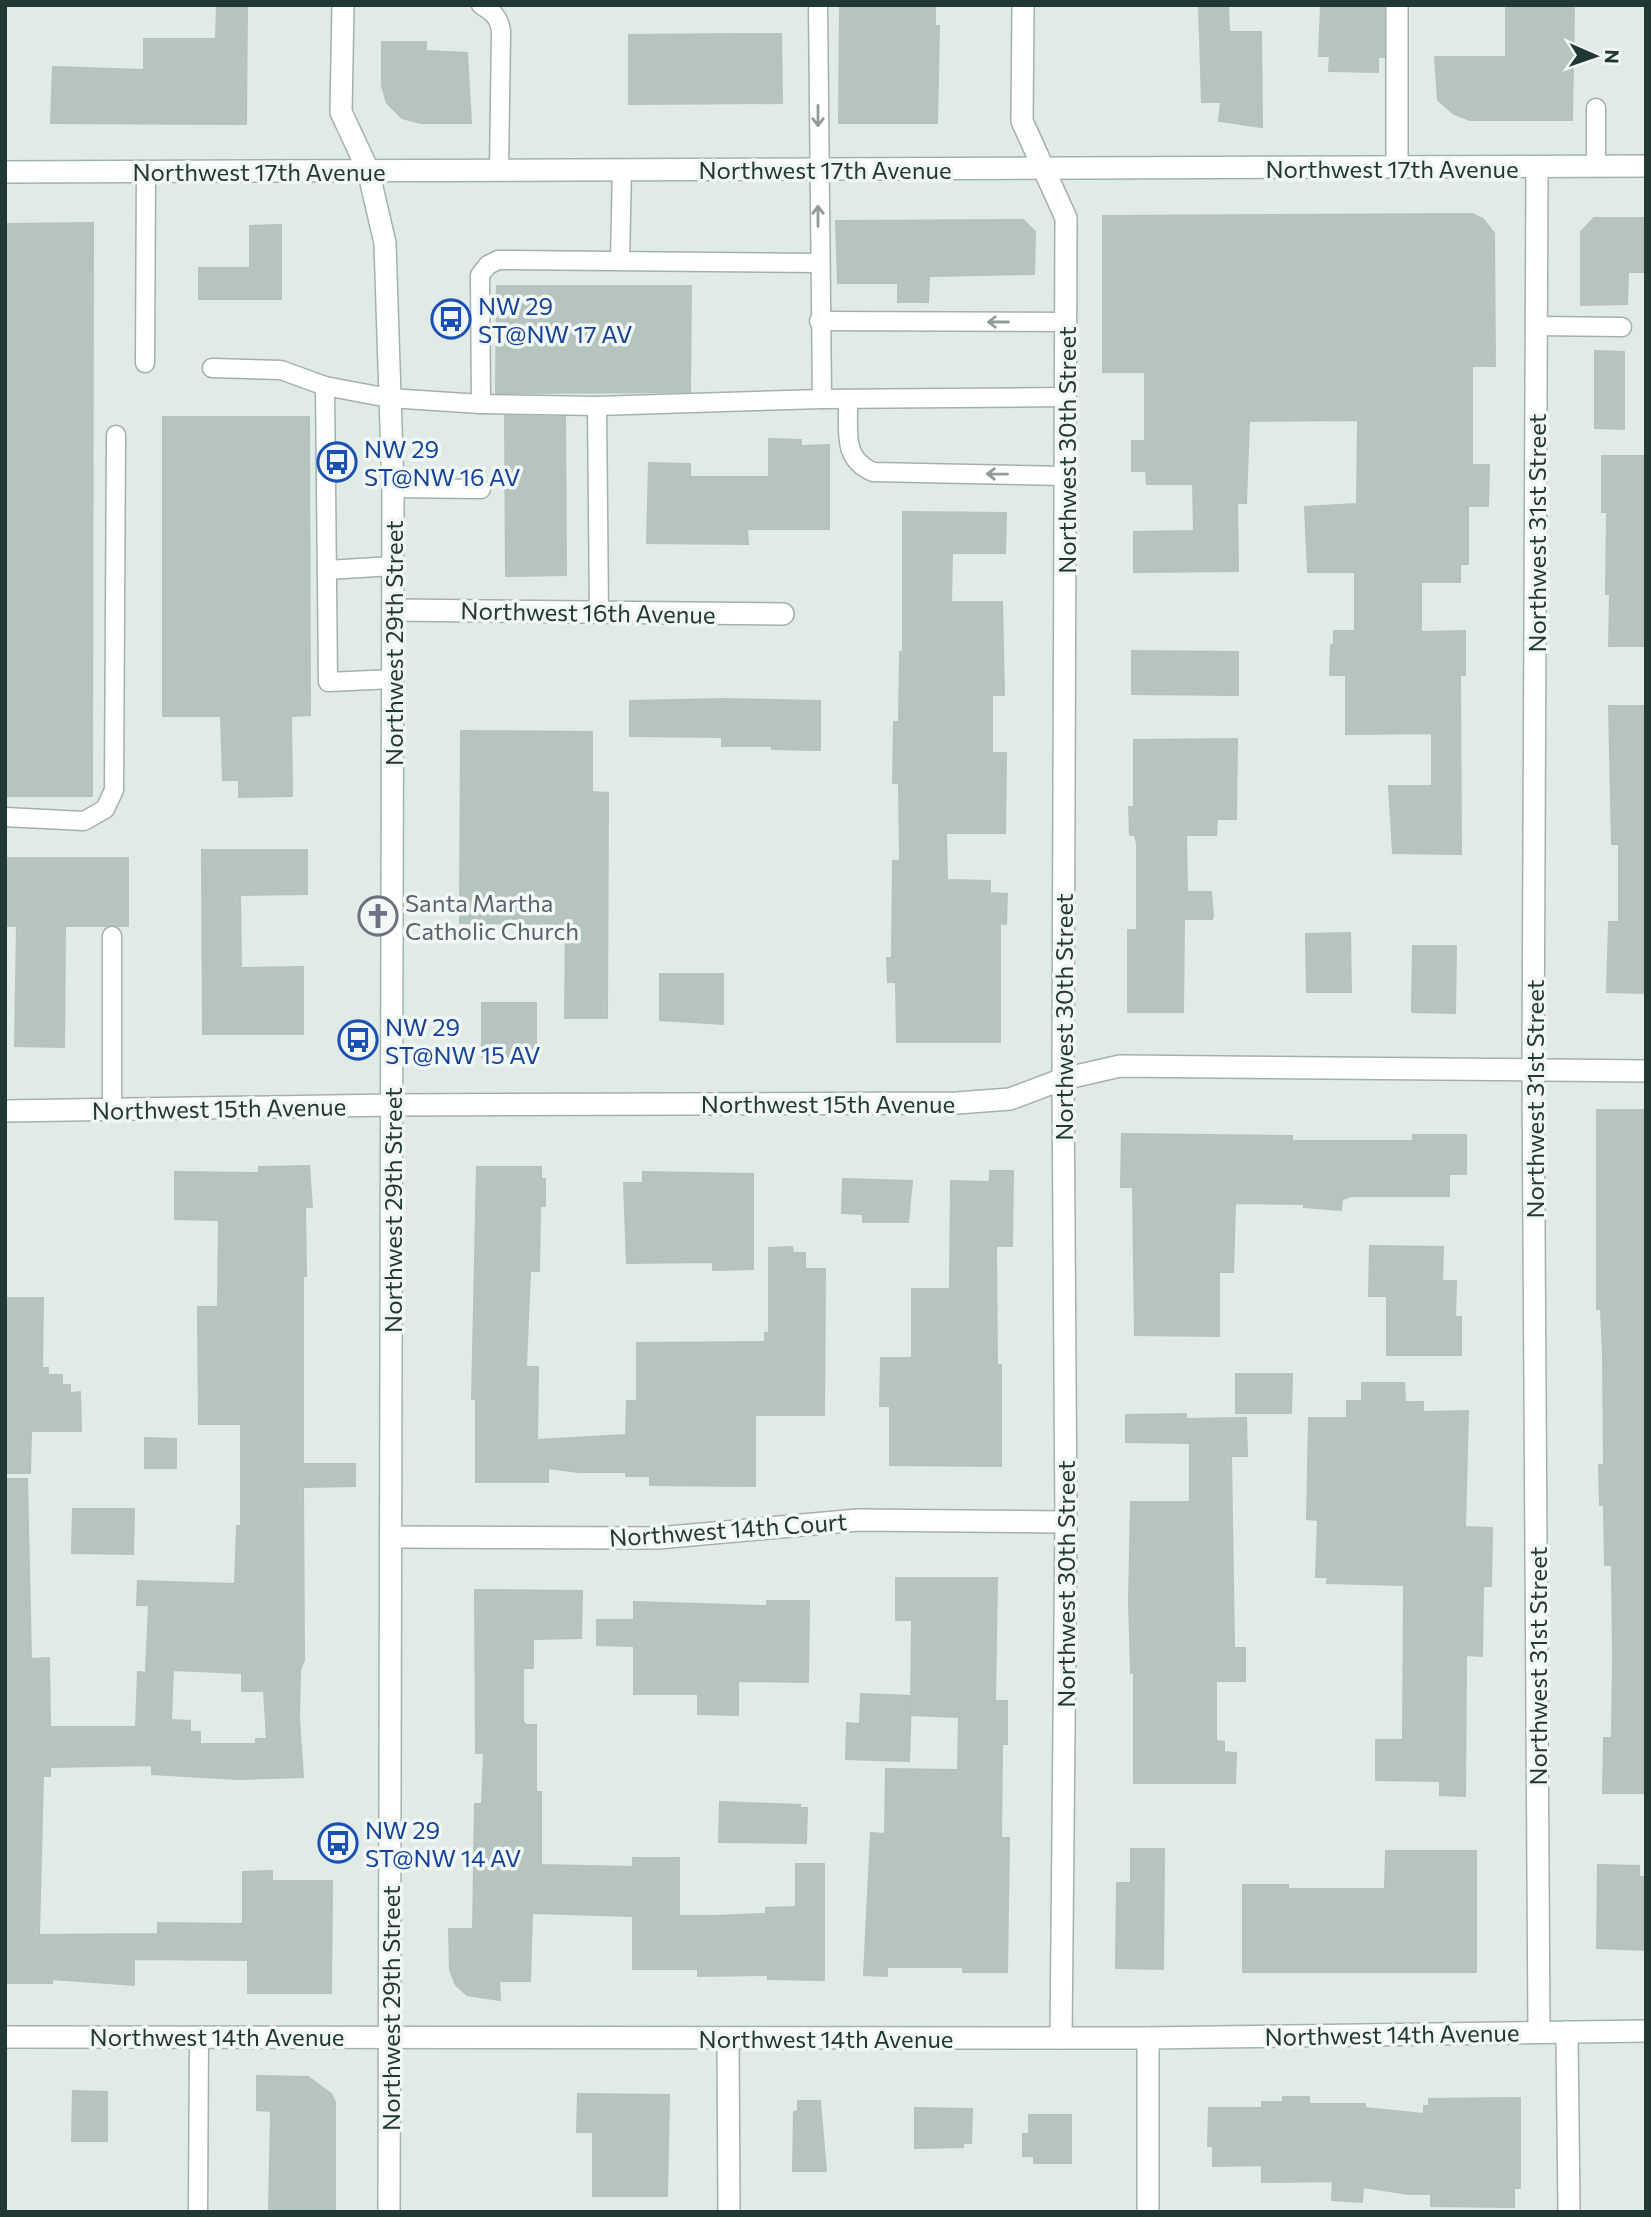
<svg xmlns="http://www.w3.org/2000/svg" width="1651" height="2217" font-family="Commissioner,sans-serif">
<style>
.building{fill:#b6c4bf;stroke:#b3c3bd;stroke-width:2;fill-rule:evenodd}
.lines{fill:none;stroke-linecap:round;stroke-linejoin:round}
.lane-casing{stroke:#a3b1ad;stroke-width:21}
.street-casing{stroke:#a3b1ad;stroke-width:24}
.secondary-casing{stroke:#a0b4ae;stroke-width:24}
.lane{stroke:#fff;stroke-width:18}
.street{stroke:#fff;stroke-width:21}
.secondary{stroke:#fff;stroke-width:21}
.oneway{stroke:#909c9a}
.labels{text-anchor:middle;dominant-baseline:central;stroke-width:7;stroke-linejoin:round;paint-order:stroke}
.street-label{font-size:24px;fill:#223834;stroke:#f0f7f4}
.transit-label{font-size:24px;fill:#164399;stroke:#f0f7f4;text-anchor:start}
.worship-label{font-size:24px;fill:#5b616d;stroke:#f0f7f4;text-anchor:start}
</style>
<rect width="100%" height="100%" fill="#e0eae6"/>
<g class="building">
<polygon points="217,5 247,5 246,124 51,123 53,67 144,70 144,39 216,39"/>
<polygon points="840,5 935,5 935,26 939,26 937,123 839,123"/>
<polygon points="1321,5 1384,8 1384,57 1378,57 1378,72 1329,71 1330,56 1319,56"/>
<polygon points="1506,5 1574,5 1572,120 1470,120 1454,114 1438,100 1435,57 1506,57"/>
<polygon points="1228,6 1229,32 1261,32 1262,127 1219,121 1221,102 1202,102 1199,7"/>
<polygon points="752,34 781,34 782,103 629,104 629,35"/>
<polygon points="382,42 426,42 426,51 467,53 471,123 421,123 402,118 387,103 382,86"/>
<polygon points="1472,214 1483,219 1494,233 1495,366 1472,366 1472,465 1489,465 1488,506 1468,506 1468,564 1460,564 1460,582 1421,582 1421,632 1465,631 1465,675 1460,675 1461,854 1393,853 1389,786 1432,786 1432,733 1346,734 1346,675 1330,675 1331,645 1334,644 1334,631 1355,631 1355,572 1308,572 1305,507 1357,504 1358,420 1249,421 1246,503 1237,503 1238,571 1134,572 1134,532 1194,531 1193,484 1147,484 1146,471 1132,471 1132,441 1145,441 1145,372 1103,372 1103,216"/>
<polygon points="1594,218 1646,218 1646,272 1628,272 1627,304 1581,305 1581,232"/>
<polygon points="1023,220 1035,232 1034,274 929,276 928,302 898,302 898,283 838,283 836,221"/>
<polygon points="93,223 92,796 5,796 5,224"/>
<polygon points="281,225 281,299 199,299 199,268 250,268 250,226"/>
<polygon points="497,286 691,286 690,392 496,393"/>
<polygon points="1595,351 1624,352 1624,429 1595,428"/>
<polygon points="505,416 565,417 566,575 506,576"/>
<polygon points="163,417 309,417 310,715 291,716 292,796 239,797 239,780 223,780 221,716 163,716"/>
<polygon points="769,439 801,440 801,446 829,445 829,529 747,529 748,544 647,543 649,463 690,464 690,477 769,477"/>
<polygon points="1602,456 1646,456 1646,646 1609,646 1610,594 1606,594 1607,512 1602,512"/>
<polygon points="903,512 1006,513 1005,553 952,553 951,602 1002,602 1004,695 992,695 992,753 1006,753 1005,833 946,833 947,880 990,881 990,893 1007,894 1006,924 1000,923 1000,1042 897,1042 896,982 888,982 887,958 892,958 893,861 900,861 899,783 893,783 894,722 899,722 900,652 903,652"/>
<polygon points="1132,651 1238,652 1238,695 1132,694"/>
<polygon points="723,699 820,701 820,750 772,749 772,746 722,746 722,737 630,736 630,701"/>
<polygon points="1609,706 1646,706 1646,993 1607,992 1609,922 1619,922 1619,844 1612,844"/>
<polygon points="461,731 592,732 592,792 608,793 607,1018 565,1018 566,924 460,923"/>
<polygon points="1237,739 1236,819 1217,819 1216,835 1186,835 1187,892 1211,892 1213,916 1212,919 1184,919 1183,1012 1128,1012 1128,930 1137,930 1137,844 1135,835 1130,835 1129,807 1134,807 1134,740"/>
<polygon points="202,850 307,850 307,894 240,895 241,968 303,967 303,1034 203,1034"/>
<polygon points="5,858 128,858 128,926 65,926 64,1047 15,1046 17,926 5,926"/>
<polygon points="1350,933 1351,992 1307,992 1306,934"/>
<polygon points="1413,946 1456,946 1455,1013 1412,1012"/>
<polygon points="660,974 723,974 723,1024 660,1020"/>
<rect x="482" y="1003" width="54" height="54"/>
<polygon points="1597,1110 1646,1110 1646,1793 1603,1793 1604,1738 1612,1738 1613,1656 1612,1565 1605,1565 1604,1505 1600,1505 1599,1465 1604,1465 1603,1355 1601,1309 1597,1309"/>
<polygon points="1122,1134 1292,1136 1292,1141 1413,1141 1413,1135 1466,1135 1466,1174 1449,1174 1449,1196 1352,1196 1342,1199 1341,1210 1304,1207 1304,1204 1235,1203 1233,1272 1219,1272 1219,1336 1135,1335 1133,1187 1121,1187"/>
<path d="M 309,1166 L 312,1207 L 305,1207 L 306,1276 L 303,1276 L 303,1464 L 355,1464 L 355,1486 L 303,1487 L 304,1660 L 300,1670 L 299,1719 L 303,1777 L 237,1779 L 152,1774 L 152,1765 L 50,1767 L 50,1776 L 43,1776 L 39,1935 L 158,1934 L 158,1923 L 243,1924 L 243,1872 L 272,1871 L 272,1881 L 332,1881 L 331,1993 L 248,1993 L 248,1960 L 134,1959 L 134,1985 L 52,1979 L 52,1983 L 5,1983 L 5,1479 L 27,1479 L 31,1659 L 49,1658 L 50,1727 L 136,1727 L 138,1672 L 146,1673 L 149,1605 L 137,1605 L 138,1581 L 235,1584 L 237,1526 L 241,1526 L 241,1424 L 199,1424 L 198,1307 L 218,1307 L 219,1220 L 175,1219 L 175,1172 L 259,1173 L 259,1167 ZM 173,1670 L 242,1673 L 242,1691 L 264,1691 L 267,1739 L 256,1739 L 256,1744 L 200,1744 L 200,1732 L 190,1732 L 190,1721 L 171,1720 Z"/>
<polygon points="477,1167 541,1167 541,1179 545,1179 545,1206 540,1206 539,1271 530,1271 526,1367 538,1367 537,1440 626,1435 627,1401 637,1401 637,1343 765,1342 765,1333 769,1333 769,1248 792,1247 793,1253 805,1253 805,1269 825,1269 824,1415 755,1415 755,1486 650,1485 650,1476 626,1476 626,1472 578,1472 548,1468 548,1482 476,1482 476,1399 472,1399"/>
<polygon points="990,1171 1013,1171 1012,1246 996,1246 997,1365 1001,1365 1001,1466 890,1465 890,1406 880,1406 881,1358 912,1358 912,1289 950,1289 951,1181 990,1182"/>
<polygon points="643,1172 753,1174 753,1269 713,1270 713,1262 627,1263 624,1183 643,1183"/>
<polygon points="843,1179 912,1181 908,1222 863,1222 863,1214 842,1213"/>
<polygon points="1370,1246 1443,1247 1442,1281 1456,1281 1455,1317 1461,1317 1461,1355 1387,1355 1387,1296 1369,1296"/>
<polygon points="5,1298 43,1298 42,1368 48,1368 48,1375 62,1375 62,1385 70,1385 70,1393 80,1392 81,1431 31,1431 30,1473 5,1473"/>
<polygon points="1236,1374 1292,1374 1291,1413 1236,1413"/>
<polygon points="1362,1383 1404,1383 1405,1402 1423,1402 1423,1412 1468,1411 1465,1527 1492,1528 1491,1586 1483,1586 1482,1656 1466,1655 1465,1796 1440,1795 1440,1781 1376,1780 1376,1740 1403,1740 1404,1585 1327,1583 1328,1577 1316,1577 1318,1520 1307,1519 1309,1418 1347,1418 1347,1401 1362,1401"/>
<polygon points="1186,1414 1186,1419 1246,1418 1247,1456 1231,1456 1234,1648 1245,1648 1245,1681 1216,1681 1216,1741 1224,1742 1224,1752 1236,1753 1235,1783 1134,1783 1134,1673 1131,1673 1129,1601 1131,1502 1190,1502 1190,1443 1126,1442 1126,1415"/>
<polygon points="145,1438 176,1439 176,1468 145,1468"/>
<polygon points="73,1509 134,1509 133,1554 72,1553"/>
<polygon points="896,1578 997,1578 995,1701 1007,1701 1007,1744 1002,1744 1001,1838 1009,1838 1007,1972 963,1972 963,1967 887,1967 887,1976 864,1975 871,1833 885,1834 886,1769 958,1770 959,1717 911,1715 912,1620 896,1620"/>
<polygon points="475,1590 582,1591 581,1638 533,1639 533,1668 523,1668 523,1722 526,1725 536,1725 536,1792 541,1792 541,1865 633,1867 633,1858 679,1858 679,1916 714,1916 766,1914 766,1908 796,1907 796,1864 824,1864 824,1980 768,1979 768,1975 698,1976 698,1969 633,1969 633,1916 532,1913 530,1981 499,1981 500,2000 467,1995 456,1985 450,1970 449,1929 473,1929 475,1804 482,1804 484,1753 476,1753"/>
<polygon points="767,1601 809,1601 808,1682 738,1681 738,1715 698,1714 698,1694 634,1694 634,1646 597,1645 597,1620 634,1620 634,1602 767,1606"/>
<polygon points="861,1694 911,1696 909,1761 846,1759 847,1723 860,1724"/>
<polygon points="720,1802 800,1805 800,1808 807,1808 806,1843 719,1842"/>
<polygon points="1131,1849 1164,1849 1163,1969 1116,1968 1117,1883 1131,1883"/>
<polygon points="1386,1851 1476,1851 1476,1972 1243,1972 1243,1885 1288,1885 1288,1889 1385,1889"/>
<polygon points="1598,1865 1639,1866 1639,1877 1646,1877 1646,1950 1597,1948"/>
<polygon points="257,2076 308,2077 331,2094 335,2102 335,2212 269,2212 271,2111 257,2110"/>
<polygon points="73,2091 107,2092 107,2141 72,2141"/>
<polygon points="578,2094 669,2095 667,2196 593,2196 593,2132 577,2132"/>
<polygon points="1283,2097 1309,2097 1309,2104 1365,2104 1365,2108 1424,2114 1424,2106 1429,2106 1429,2099 1520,2098 1520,2188 1514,2188 1514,2207 1431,2206 1431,2194 1409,2194 1363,2187 1362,2202 1332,2200 1333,2181 1262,2182 1262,2165 1213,2166 1213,2146 1208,2146 1209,2108 1262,2108 1262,2102 1283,2102"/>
<polygon points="798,2101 820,2101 826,2171 793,2171 794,2112 798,2111"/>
<polygon points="915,2108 972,2109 971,2143 963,2143 963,2147 915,2148"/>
<polygon points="1029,2115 1071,2115 1071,2163 1034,2163 1034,2156 1023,2156 1023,2134 1029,2134"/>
</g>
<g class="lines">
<g class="lane-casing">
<g id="lane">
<path d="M 481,5 C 493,12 500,18 501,32 L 499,171"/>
<polyline points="818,5 822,399 1066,397"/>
<polyline points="1596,167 1596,108"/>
<polyline points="620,260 622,170"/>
<polyline points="819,263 498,260 488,265 480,275 481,404 597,406 822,399"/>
<polyline points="819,321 1066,322"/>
<polyline points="1537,326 1622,327"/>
<polyline points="145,363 146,171"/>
<polyline points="212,368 281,370 325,386 389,398 481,404"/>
<polyline points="325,386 328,682 393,679"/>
<path d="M 848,399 C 849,430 841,458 873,472 L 1066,476"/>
<polyline points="597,406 599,612"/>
<polyline points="393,488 481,489"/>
<polyline points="327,570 393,566"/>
<polyline points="5,817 84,821 105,809 114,790 116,435"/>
<polyline points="112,936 112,1109"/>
<polyline points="198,2212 199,2036"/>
</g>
</g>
<g class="street-casing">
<g id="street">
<polyline points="343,5 341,112 368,170"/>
<polyline points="1023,5 1022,121 1066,218 1063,1079 1066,1522 1061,2038"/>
<polyline points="1537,167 1533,1071 1539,2032"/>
<polyline points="1397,169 1397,5"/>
<polyline points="393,610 783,614"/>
<polyline points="5,1111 392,1105 957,1103 1010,1099 1063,1079 1120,1066 1646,1071"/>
<polyline points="391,1537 658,1538 858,1520 1066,1522"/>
<polyline points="1567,2032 1569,2212"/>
<polyline points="1148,2038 1148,2212"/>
<polyline points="728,2039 729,2212"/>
</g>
</g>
<g class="secondary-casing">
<g id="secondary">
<polyline points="368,170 385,243 393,488 389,2212"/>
<polyline points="5,172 1646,166"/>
<polyline points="5,2037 1148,2038 1646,2031"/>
</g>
</g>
<use href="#lane" class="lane"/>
<use href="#street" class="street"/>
<use href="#secondary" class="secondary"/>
</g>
<defs><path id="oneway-shaft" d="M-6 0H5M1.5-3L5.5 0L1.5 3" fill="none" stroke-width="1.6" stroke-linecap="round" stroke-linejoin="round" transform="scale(1.75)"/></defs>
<g class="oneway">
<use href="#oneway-shaft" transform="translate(818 116) rotate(90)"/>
<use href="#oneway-shaft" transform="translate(818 216) rotate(-90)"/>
<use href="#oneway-shaft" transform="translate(998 322) rotate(-180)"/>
<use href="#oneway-shaft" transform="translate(997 474) rotate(-179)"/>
</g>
<defs>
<g id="bus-ring" transform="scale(2.0125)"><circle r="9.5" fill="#f0f7f4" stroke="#1a4fb4" stroke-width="1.5"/><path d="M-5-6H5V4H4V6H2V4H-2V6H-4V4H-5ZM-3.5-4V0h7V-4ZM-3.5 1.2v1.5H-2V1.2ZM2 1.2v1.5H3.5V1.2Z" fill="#1a4fb4"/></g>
<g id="church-ring" transform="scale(2.0125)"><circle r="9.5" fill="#f0f7f4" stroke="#6b7280" stroke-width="1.5"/><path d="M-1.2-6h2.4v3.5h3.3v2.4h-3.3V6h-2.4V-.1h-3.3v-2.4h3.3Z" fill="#6b7280"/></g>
</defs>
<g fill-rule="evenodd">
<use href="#bus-ring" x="451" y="319"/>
<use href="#bus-ring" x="337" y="462"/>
<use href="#church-ring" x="378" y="916"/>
<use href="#bus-ring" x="358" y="1040"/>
<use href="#bus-ring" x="338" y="1843"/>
</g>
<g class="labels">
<g class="street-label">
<text x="1392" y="168">Northwest 17th Avenue</text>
<text x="825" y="169">Northwest 17th Avenue</text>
<text x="259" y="171">Northwest 17th Avenue</text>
<text transform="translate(1066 450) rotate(-90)">Northwest 30th Street</text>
<text transform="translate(1536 533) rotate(-90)">Northwest 31st Street</text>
<text transform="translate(588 612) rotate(1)">Northwest 16th Avenue</text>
<text transform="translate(393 643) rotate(-90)">Northwest 29th Street</text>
<text transform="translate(1063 1017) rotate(-90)">Northwest 30th Street</text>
<text transform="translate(1534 1099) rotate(-90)">Northwest 31st Street</text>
<text x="828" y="1103">Northwest 15th Avenue</text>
<text transform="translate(219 1108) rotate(-1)">Northwest 15th Avenue</text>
<text transform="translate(392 1210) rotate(-90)">Northwest 29th Street</text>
<text transform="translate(728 1529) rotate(-4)">Northwest 14th Court</text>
<text transform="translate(1065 1584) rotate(-90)">Northwest 30th Street</text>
<text transform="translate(1537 1666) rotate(-90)">Northwest 31st Street</text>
<text transform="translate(390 2008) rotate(-90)">Northwest 29th Street</text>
<text transform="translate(1392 2034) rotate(-1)">Northwest 14th Avenue</text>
<text x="217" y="2036">Northwest 14th Avenue</text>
<text x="826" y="2038">Northwest 14th Avenue</text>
</g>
<g class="transit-label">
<text x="478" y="305">NW 29<tspan x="478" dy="28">ST@NW 17 AV</tspan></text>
<text x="364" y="448">NW 29<tspan x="364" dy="28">ST@NW 16 AV</tspan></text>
<text x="385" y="1026">NW 29<tspan x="385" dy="28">ST@NW 15 AV</tspan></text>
<text x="365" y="1829">NW 29<tspan x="365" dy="28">ST@NW 14 AV</tspan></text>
</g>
<g class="worship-label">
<text x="405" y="902">Santa Martha<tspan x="405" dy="28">Catholic Church</tspan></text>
</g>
</g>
<rect width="1651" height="2217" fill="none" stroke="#223834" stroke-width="14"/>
<g transform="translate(1595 56) rotate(92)" stroke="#f0f7f4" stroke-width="5" paint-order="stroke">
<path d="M0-5L12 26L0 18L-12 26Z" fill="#223834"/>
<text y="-10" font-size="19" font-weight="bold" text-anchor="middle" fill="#223834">N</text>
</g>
</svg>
